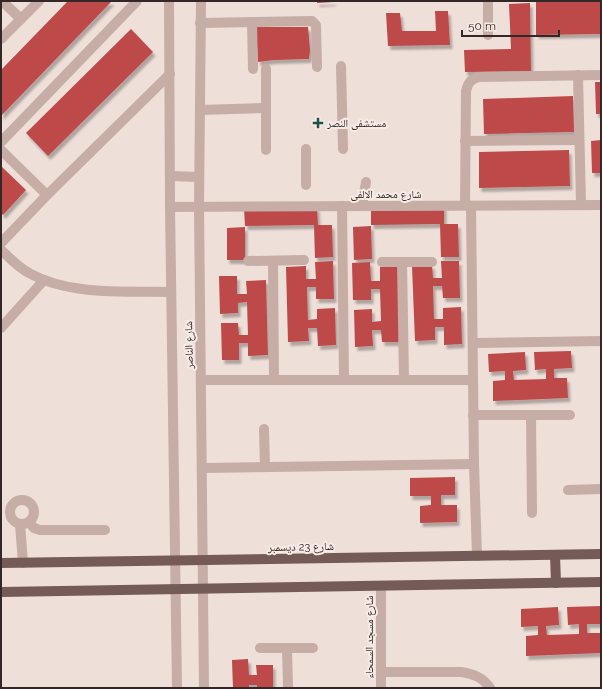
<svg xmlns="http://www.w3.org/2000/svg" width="602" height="689" font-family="Raleway,'Noto Naskh Arabic',sans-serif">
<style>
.building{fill:#be4949;filter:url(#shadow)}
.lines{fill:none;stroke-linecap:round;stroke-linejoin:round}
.minor{stroke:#c6ada6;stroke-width:10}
.major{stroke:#745b58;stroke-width:10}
.poi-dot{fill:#1f5248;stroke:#f7ebe5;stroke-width:1.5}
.labels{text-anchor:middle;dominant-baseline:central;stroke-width:4;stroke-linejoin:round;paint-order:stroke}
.poi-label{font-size:11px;fill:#332727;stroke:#f7ebe5;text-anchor:start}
.street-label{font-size:11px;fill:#332727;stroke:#f7ebe5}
</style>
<defs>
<filter id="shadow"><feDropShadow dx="2.5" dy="4" stdDeviation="1" flood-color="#0004"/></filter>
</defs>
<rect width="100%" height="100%" fill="#efdfd9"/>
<g class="building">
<polygon points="68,1 112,1 1,116 1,70"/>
<polygon points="317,1 334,1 334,2 317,3"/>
<polygon points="536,1 601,1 601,34 536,35"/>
<polygon points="530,3 531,71 465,72 464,50 511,49 509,4"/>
<polygon points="435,11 448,11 450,45 388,46 386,13 400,13 402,31 436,31"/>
<polygon points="256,27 308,27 310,50 309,59 274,60 258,62"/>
<polygon points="131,29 153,52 48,156 26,133"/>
<polygon points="595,82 601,82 601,114 596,114"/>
<polygon points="573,96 574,132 484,134 483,99"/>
<polygon points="601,140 601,173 592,173 591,141"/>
<polygon points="569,150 570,186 479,188 479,152"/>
<polygon points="1,166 26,190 3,215 1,213"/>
<polygon points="444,206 444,224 458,224 459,257 441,257 440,224 371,225 371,207"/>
<polygon points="317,207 318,225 332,225 333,257 315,258 314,225 245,226 244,208"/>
<polygon points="371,226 372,259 354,260 353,227"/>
<polygon points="245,227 245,260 227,260 227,228"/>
<polygon points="333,261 334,299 316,299 316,287 307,287 308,320 317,319 317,309 335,308 336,345 318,346 317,328 308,328 309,341 288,342 286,267 306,266 306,279 316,279 315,262"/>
<polygon points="441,261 459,261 460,298 443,298 442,286 433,286 434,319 443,319 443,308 461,307 462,344 444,345 444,327 435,327 435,340 415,341 412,266 432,265 433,278 442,278"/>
<polygon points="370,262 371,281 380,281 380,267 400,267 402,342 382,342 381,330 372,330 373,346 355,347 354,310 372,309 372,322 381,321 380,289 371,289 371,300 353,300 352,263"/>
<polygon points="219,276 237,276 237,294 247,294 246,281 266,280 268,355 248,356 248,343 239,343 239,360 222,360 221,323 238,323 239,335 248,335 247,302 238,303 238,313 220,314"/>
<polygon points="571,351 572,368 554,369 554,378 567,378 568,398 493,401 493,381 505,380 505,371 489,372 488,354 525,352 526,370 513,371 514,380 546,379 546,369 535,370 534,352"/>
<polygon points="455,477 455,495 441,495 441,505 457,505 457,522 420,523 420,506 431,505 431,496 410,496 410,478"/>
<polygon points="601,606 601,624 587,624 587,633 600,633 601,653 526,656 526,636 538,635 538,626 521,627 521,609 558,607 559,625 546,626 547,635 579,634 579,624 568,625 567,607"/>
<polygon points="248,659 249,675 257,675 256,665 273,665 273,688 257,688 257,685 249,685 249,688 233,688 232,660"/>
</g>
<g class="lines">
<g class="minor">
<polyline points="2,1 21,19"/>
<polyline points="169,1 170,207 177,688"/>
<polyline points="201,1 199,207 204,688"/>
<polyline points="488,1 488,35"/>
<polyline points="252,22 253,69"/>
<polyline points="200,23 312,21 316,25 317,67"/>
<polyline points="1,39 39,1"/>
<polyline points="341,66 343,149"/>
<polyline points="578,75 581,205"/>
<polyline points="200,110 266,108"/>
<polyline points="465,141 579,140"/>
<polyline points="1,142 137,1"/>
<polyline points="1,150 47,195"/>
<polyline points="266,150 266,69"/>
<polyline points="170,176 199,177"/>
<polyline points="306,185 306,149"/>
<path d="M 465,205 L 466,91 C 468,83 470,80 478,77 L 601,75"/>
<polyline points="342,206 344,380"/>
<polyline points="362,206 366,182"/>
<polyline points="471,206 474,464 477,556"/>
<polyline points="170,207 601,205"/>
<polyline points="1,243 47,195 170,74"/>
<path d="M 1,250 C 10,258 19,268 29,273 C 70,296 126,291 171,292"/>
<polyline points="248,261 304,260"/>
<polyline points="273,261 274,380"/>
<polyline points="382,262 432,262"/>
<polyline points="402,262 404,380"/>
<polyline points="1,328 44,280"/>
<polyline points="473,343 601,341"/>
<polyline points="201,380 473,380"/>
<polyline points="473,415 570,415"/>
<polyline points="531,415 532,513"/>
<polyline points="264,429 265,467"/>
<polyline points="202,468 474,464"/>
<polyline points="568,490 601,489"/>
<circle cx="22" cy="512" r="12"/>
<polyline points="29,522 34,528 40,530 105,530"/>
<polyline points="20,524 23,563"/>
<polyline points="381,586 381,688"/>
<polyline points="260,648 313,648"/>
<polyline points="287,648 288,688"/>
<path d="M 381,672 L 461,672 C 473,674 483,677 490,688"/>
</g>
<g class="major">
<polyline points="555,555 556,583"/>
<polyline points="1,563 601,554"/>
<polyline points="1,592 601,582"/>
</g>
</g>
<path class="poi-dot" d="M316 117h4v4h4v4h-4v4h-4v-4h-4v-4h4z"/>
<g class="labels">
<g class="poi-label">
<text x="327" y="123">مستشفى النصر</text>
</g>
<g class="street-label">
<text x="386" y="194">شارع محمد الالفى</text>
<text transform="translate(189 345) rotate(-91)">شارع الناصر</text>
<text transform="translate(301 547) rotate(-1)">شارع 23 ديسمبر</text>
<text transform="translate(369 637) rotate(-90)">شارع مسجد السمحاء</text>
</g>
</g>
<rect width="602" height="689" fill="none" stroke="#332727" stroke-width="4"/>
<path d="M462 30v6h97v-6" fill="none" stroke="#332727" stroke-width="2"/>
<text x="468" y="30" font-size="12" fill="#332727" stroke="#f7ebe5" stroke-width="3" paint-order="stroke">50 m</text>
</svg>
